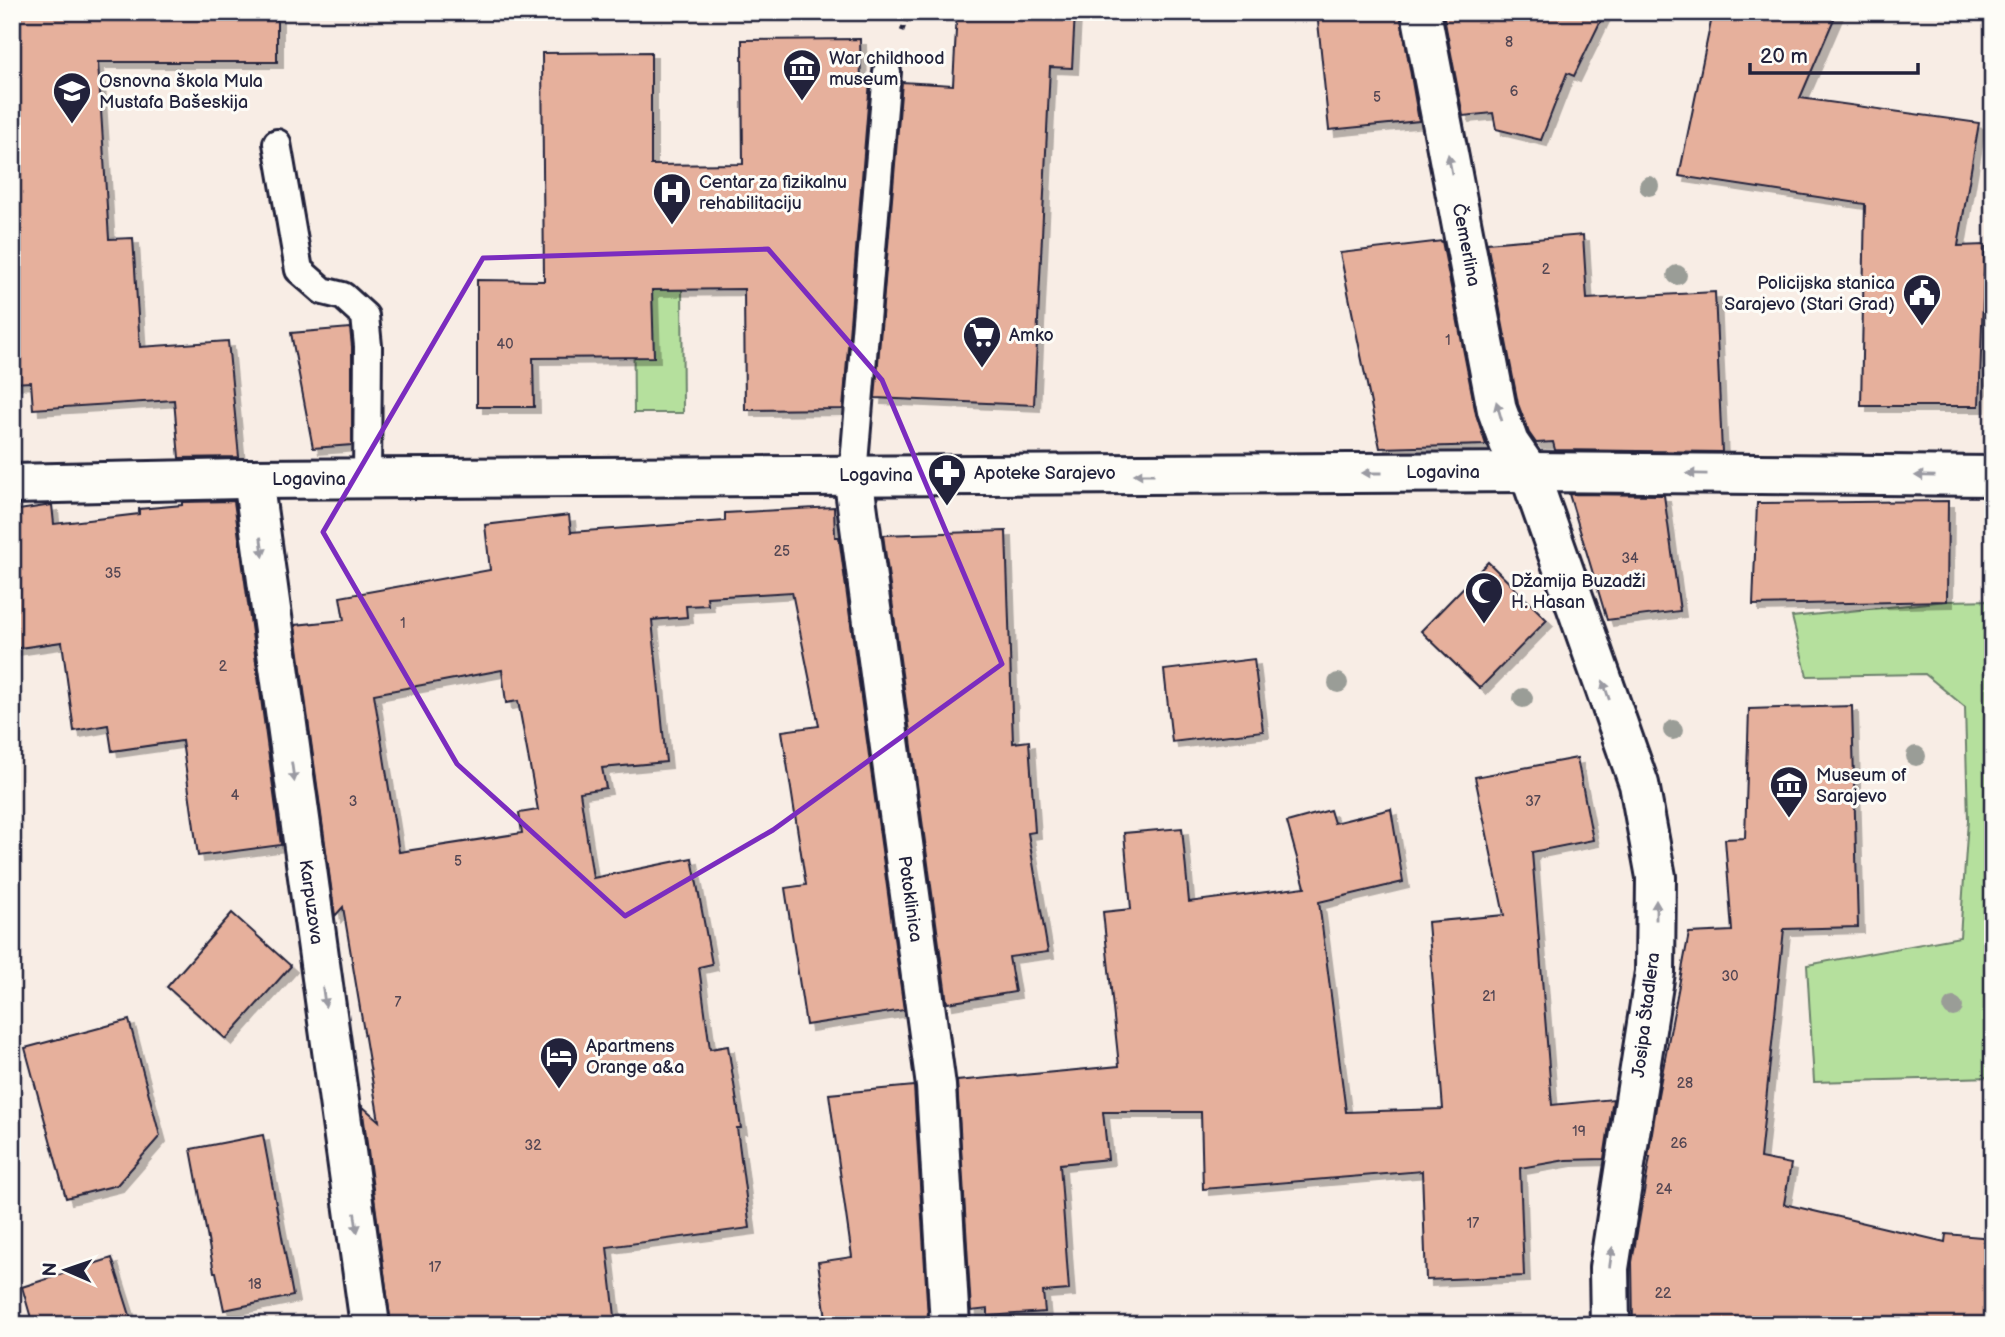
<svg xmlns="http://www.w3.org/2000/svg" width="2005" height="1337" font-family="'Balsamiq Sans',sans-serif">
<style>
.green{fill:#b5e09d;stroke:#6c816c;stroke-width:2}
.building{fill:#e6b09c;stroke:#22223b;stroke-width:2;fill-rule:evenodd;filter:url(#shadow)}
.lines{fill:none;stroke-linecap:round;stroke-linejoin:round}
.lane-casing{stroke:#22223b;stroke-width:32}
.street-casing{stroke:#22223b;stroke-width:44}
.secondary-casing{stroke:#22223b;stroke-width:44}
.path{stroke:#22223b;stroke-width:4.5;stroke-dasharray:5 5;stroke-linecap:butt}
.lane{stroke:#fdfcf7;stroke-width:26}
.street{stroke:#fdfcf7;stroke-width:38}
.secondary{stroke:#fdfcf7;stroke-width:38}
.tree{fill:#9a9d97}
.oneway{fill:#9a9aa2}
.marked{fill:none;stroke:#7b2cbf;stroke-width:5;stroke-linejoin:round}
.labels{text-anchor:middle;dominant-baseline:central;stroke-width:6;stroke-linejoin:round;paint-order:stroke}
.number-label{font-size:14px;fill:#534653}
.poi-label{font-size:18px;fill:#22223b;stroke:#fdfcf7;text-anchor:start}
.street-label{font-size:18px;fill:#22223b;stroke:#fdfcf7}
</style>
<defs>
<filter id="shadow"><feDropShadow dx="6" dy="6" stdDeviation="0" flood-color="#0004"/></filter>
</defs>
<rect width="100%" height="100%" fill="#f8ede5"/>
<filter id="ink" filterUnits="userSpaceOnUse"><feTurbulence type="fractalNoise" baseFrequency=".0143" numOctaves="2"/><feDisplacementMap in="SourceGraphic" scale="14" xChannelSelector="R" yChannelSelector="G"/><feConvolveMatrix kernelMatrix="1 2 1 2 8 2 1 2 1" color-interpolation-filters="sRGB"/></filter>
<g filter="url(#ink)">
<g class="green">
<polygon points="682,287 683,413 634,413 633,288"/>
<polygon points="1993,600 1993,1077 1814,1082 1807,965 1960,937 1968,820 1965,707 1925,674 1807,676 1792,617 1947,601"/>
</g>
<g class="building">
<polygon points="12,12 277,12 277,62 98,62 109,239 133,238 140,347 228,341 239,457 179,458 174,400 33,409 31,382 12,383"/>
<polygon points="957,12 1075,12 1072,68 1050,67 1034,405 875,398 902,82 953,85"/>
<polygon points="1317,12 1400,12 1419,121 1329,130"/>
<polygon points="1443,12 1605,12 1574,76 1567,73 1541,140 1496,129 1493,113 1463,116"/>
<polygon points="1713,12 1837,12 1800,98 1979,123 1958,246 1985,245 1979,406 1861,406 1865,204 1679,176"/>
<polygon points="860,39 861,81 870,81 843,409 745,410 744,289 652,290 654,357 533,358 534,407 477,407 477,280 544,281 542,53 651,52 651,165 743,164 742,40"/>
<polygon points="1583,235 1587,299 1715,292 1722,452 1555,450 1553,442 1536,443 1529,433 1518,404 1487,243"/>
<polygon points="1442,241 1476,414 1486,445 1380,448 1340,253"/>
<polygon points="350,328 352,347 352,445 313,448 291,333"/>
<polygon points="1569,494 1664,495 1680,611 1607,620"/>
<polygon points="234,501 281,845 198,856 182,741 112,751 108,725 74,731 62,642 12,649 12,511 52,505 54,524 139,514 139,509 182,505 182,502"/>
<polygon points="1948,501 1947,601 1753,605 1757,503"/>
<path d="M 834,507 L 835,537 L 839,537 L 904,1010 L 806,1025 L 785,888 L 806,885 L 782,731 L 819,726 L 792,592 L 707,597 L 708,605 L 686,606 L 687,617 L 652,620 L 666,762 L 602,768 L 606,788 L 580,792 L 593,878 L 692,858 L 712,964 L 699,967 L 710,1049 L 728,1046 L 741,1128 L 737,1128 L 750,1228 L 607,1247 L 616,1325 L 391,1325 L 362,1106 L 379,1121 L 343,907 L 335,916 L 295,625 L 344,620 L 340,597 L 490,570 L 485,525 L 569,515 L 571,532 L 725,521 L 725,513 ZM 502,670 L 506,703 L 518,701 L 538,810 L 519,813 L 522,833 L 399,852 L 374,694 Z"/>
<polygon points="1006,531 1013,743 1029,741 1035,832 1028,833 1048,952 1009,957 1015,992 947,1003 883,535"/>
<polygon points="1488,562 1547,620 1480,688 1421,631"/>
<polygon points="1254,659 1263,731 1172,742 1164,670"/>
<polygon points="1852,706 1858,927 1784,929 1760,1158 1791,1164 1784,1204 1945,1242 1946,1234 1993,1238 1993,1325 1823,1325 1742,1317 1742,1325 1633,1325 1632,1262 1650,1157 1648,1157 1658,1095 1689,933 1732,931 1725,839 1745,838 1749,709"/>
<polygon points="1577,758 1593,840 1532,852 1552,1105 1613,1099 1604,1159 1566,1160 1520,1168 1524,1276 1426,1280 1422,1171 1203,1189 1201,1112 1103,1112 1108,1159 1060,1164 1069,1290 1043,1292 1045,1312 988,1316 988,1309 971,1311 957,1081 1119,1066 1103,912 1131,909 1124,833 1182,828 1189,902 1305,887 1287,822 1330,810 1334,823 1391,809 1403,882 1319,902 1346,1112 1443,1109 1428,922 1504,915 1475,777"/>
<polygon points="232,913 291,966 226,1039 167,987"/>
<polygon points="129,1020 160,1136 117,1185 66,1198 25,1048"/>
<polygon points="914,1086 928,1317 870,1325 827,1325 818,1262 852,1257 829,1094"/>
<polygon points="263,1135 293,1296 224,1310 216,1272 214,1272 191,1149"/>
<polygon points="112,1258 133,1325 33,1325 22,1287"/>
</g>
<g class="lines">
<g class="lane-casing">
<g id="lane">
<polyline points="277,143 299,270 323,291 343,296 365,316 368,346 367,479"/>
<polyline points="853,475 887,72"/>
</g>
</g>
<g class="street-casing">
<g id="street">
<polyline points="1421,12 1497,410 1509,443 1529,472 1639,784 1656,877 1655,972 1609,1268 1610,1325"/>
<polyline points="853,475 936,1086 950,1325"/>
<polyline points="253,479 370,1325"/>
</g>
</g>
<g class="secondary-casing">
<polyline id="secondary" points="12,484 241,479 1529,472 1993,476"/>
</g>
<polyline class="path" points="902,31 909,12"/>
<use href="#lane" class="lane"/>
<use href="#street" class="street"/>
<use href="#secondary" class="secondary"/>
</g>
<g class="tree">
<circle cx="1649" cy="186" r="10"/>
<circle cx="1677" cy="275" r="10"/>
<circle cx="1338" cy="683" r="10"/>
<circle cx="1523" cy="698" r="10"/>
<circle cx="1673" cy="730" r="10"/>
<circle cx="1916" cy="756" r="10"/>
<circle cx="1953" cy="1007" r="10"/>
</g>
<defs><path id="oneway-solid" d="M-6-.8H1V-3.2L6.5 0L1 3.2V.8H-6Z" transform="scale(1.75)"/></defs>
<g class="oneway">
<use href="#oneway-solid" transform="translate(1450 164) rotate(-101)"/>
<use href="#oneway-solid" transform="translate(1499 411) rotate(-106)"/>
<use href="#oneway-solid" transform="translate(1372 473) rotate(180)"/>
<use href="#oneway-solid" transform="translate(1144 474) rotate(180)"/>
<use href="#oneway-solid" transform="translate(1697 474) rotate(-179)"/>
<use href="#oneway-solid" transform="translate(1925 476) rotate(-179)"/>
<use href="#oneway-solid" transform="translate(262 547) rotate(82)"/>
<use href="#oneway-solid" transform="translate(1606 690) rotate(-109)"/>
<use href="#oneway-solid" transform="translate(293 772) rotate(82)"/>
<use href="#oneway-solid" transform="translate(1656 910) rotate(-90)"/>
<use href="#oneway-solid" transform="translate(324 997) rotate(82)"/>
<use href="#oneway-solid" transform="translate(356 1223) rotate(82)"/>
<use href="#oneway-solid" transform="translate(1611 1257) rotate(-82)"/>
</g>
</g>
<path class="marked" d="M 768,249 L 882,380 L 1002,664 L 773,830 L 625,916 L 457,764 L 323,532 L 483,258 Z"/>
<defs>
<g id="museum-pin" transform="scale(2.0125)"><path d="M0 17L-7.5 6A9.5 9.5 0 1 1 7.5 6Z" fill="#22223b" stroke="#fdfcf7"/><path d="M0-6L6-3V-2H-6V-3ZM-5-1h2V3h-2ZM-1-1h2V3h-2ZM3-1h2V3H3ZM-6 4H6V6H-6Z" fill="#fff"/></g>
<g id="school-pin" transform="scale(2.0125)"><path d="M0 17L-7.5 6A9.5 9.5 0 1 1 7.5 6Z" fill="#22223b" stroke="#fdfcf7"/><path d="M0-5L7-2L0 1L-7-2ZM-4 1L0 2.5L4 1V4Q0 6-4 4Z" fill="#fff"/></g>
<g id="hospital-pin" transform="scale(2.0125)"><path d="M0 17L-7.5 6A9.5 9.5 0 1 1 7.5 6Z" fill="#22223b" stroke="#fdfcf7"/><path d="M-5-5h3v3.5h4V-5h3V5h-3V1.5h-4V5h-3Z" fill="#fff"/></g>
<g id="civic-pin" transform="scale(2.0125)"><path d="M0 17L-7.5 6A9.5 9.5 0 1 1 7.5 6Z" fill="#22223b" stroke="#fdfcf7"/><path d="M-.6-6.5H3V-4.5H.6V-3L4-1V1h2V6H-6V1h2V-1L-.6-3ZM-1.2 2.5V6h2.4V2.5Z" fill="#fff"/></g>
<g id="supermarket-pin" transform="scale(2.0125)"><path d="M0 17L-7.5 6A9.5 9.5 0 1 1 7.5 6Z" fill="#22223b" stroke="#fdfcf7"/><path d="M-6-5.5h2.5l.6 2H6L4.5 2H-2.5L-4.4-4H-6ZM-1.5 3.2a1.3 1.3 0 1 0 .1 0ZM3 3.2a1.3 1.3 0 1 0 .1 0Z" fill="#fff"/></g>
<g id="pharmacy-pin" transform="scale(2.0125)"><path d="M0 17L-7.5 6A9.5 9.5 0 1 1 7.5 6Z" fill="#22223b" stroke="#fdfcf7"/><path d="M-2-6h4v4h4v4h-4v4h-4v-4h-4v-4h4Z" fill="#fff"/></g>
<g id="mosque-pin" transform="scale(2.0125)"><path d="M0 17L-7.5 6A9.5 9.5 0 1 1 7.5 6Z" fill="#22223b" stroke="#fdfcf7"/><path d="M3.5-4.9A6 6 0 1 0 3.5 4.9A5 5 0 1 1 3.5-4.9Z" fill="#fff"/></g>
<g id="hotel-pin" transform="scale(2.0125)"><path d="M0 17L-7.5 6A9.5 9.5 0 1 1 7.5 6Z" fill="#22223b" stroke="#fdfcf7"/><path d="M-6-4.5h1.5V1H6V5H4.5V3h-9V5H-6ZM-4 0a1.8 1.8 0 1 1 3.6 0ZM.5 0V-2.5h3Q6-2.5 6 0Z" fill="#fff"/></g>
</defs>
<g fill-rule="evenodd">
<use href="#museum-pin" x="802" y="68"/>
<use href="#school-pin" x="72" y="91"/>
<use href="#hospital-pin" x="672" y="192"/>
<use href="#civic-pin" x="1922" y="293"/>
<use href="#supermarket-pin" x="982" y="335"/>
<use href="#pharmacy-pin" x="947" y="473"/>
<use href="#mosque-pin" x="1484" y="591"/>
<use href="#museum-pin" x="1789" y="785"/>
<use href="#hotel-pin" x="559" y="1056"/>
</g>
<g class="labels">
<g class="number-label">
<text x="1509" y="42">8</text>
<text x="1514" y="91">6</text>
<text x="1377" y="97">5</text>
<text x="1546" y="269">2</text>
<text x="1448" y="340">1</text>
<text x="505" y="344">40</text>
<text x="782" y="551">25</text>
<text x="1630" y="558">34</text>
<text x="113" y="573">35</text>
<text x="403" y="623">1</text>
<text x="223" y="666">2</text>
<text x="235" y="795">4</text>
<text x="353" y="801">3</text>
<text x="1533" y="801">37</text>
<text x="458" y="861">5</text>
<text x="1730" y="976">30</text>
<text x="1489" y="996">21</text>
<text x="398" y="1002">7</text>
<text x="1685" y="1083">28</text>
<text x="1579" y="1131">19</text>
<text x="1679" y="1143">26</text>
<text x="533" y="1145">32</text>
<text x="1664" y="1189">24</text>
<text x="1473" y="1223">17</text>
<text x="435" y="1267">17</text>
<text x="255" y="1284">18</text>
<text x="1663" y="1293">22</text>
</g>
<g class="poi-label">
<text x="829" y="58">War childhood<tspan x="829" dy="21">museum</tspan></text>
<text x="99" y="81">Osnovna škola Mula<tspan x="99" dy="21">Mustafa Bašeskija</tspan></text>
<text x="699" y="182">Centar za fizikalnu<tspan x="699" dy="21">rehabilitaciju</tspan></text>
<text x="1895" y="283" text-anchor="end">Policijska stanica<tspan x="1895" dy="21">Sarajevo (Stari Grad)</tspan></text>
<text x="1009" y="335">Amko</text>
<text x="974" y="473">Apoteke Sarajevo</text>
<text x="1511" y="581">Džamija Buzadži<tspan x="1511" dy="21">H. Hasan</tspan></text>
<text x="1816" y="775">Museum of<tspan x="1816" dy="21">Sarajevo</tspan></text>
<text x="586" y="1046">Apartmens<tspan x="586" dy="21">Orange a&amp;a</tspan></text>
</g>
<g class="street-label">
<text transform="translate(1466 245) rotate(79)">Čemerlina</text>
<text x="1443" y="472">Logavina</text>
<text x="876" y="475">Logavina</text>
<text x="309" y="479">Logavina</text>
<text transform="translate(910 899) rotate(82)">Potoklinica</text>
<text transform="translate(311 902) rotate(82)">Karpuzova</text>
<text transform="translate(1646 1015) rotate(-83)">Josipa Štadlera</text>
</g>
</g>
<rect width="2005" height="1337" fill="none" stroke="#fdfcf7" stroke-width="42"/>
<rect x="21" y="21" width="1963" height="1295" fill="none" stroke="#22223b" stroke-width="2.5" filter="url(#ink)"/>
<g transform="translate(66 1270) rotate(272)" stroke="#fdfcf7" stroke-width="5" paint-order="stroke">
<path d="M0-5L12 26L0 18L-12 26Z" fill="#22223b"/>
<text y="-10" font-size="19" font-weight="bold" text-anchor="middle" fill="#22223b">N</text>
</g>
<path d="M1750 63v10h168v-10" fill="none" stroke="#22223b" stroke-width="3.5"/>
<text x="1760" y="63" font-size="21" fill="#22223b" stroke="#fdfcf7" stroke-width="5" paint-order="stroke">20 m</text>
</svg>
